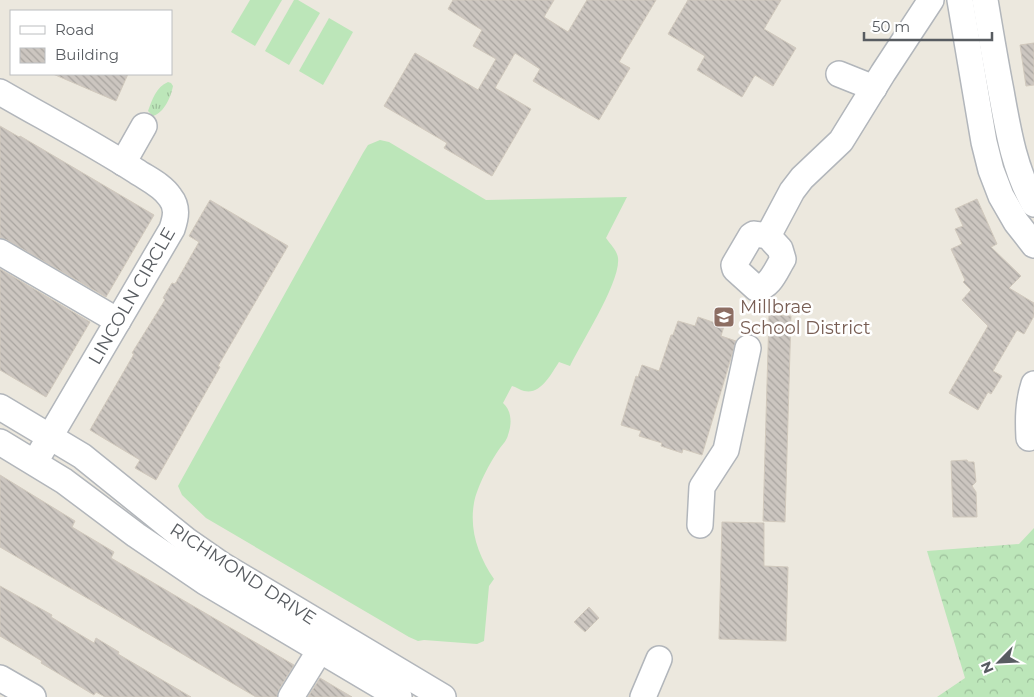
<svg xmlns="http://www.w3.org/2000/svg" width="1034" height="697" font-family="Montserrat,sans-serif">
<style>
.grass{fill:url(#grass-tufts)}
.forest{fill:url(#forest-crowns)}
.garden{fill:#bce6b9}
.building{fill:url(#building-back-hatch);stroke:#d1c9bd}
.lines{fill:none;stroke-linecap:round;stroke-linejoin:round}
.minor-casing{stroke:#b2b6bb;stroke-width:28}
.minor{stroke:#fff;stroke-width:25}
.labels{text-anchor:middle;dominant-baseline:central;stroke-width:5;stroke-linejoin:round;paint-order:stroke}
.street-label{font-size:18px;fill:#585c61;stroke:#fff}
.education-label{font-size:18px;fill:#785e54;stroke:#fff;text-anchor:start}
</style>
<defs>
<pattern id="grass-tufts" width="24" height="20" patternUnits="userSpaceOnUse" patternTransform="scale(1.25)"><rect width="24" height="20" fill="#bce6b9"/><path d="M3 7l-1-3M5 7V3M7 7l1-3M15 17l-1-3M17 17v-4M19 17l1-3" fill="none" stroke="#9cbe9a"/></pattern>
<pattern id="forest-crowns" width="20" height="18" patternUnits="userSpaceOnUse" patternTransform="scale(1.25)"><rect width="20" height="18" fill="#bce6b9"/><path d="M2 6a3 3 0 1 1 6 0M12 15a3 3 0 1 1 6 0" fill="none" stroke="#9cbe9a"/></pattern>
<pattern id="building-back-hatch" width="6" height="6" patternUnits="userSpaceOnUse" patternTransform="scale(1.25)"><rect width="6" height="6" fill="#ccc6c0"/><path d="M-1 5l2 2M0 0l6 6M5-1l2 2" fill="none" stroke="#a8a49f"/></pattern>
</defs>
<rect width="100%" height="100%" fill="#ece8de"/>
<path class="grass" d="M 168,82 L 171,83 L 173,86 C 171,97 164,113 153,116 L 148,111 C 152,100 156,87 168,82 Z"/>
<polygon class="forest" points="1034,528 1034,697 937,697 965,678 927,551 1019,544"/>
<g class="garden">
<polygon points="250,0 282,0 255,46 231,32"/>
<polygon points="294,0 298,0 320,13 289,65 265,51"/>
<polygon points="329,18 353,32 323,85 299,71"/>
<path d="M 380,140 L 389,142 L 486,200 L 627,197 L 606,238 C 610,244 617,250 618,258 C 621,281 581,343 570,366 L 559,362 C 551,374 541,395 524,391 C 520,390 516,387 512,386 L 503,403 C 512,411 512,424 508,435 C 507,440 503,444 500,448 C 490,462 477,487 474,503 C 469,531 479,557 494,579 L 489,586 L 484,641 L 477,644 L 424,640 L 418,641 L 409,637 L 206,518 L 182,495 L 178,486 L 363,153 L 368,145 Z"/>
</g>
<g class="building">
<polygon points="453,0 554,0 544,17 568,32 587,0 656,0 619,62 630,68 599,120 533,81 540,69 515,53 495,88 531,109 492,176 444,148 447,143 384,106 415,53 478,90 496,59 473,46 482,30 448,9"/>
<polygon points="688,0 781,0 764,29 796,48 773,86 755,75 742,97 697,70 705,56 668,34"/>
<polygon points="1034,43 1034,85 1026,86 1020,45"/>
<polygon points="53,74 128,74 116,101"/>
<polygon points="0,126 19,137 20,136 154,215 106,297 7,240 0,238"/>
<polygon points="977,199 997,244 991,247 1021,276 1009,288 1034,303 1034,316 1024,334 1017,330 993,371 1002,376 991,394 988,392 978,410 949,393 988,326 962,300 971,290 963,282 965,280 951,249 962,244 955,229 963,226 955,209"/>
<polygon points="210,200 288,246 218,366 220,367 156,480 135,468 140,460 90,430 134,354 132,353 165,300 163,298 172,283 175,284 199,242 189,236"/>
<polygon points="0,269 90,322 46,397 0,370"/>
<polygon points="769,315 791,316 785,522 763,521"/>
<polygon points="698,317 724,326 721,336 736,341 702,455 683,449 682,453 661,446 662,443 639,436 641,431 621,425 636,376 638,377 642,365 659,371 671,335 673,335 678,321 695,326"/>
<polygon points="967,460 968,462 974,462 976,482 972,486 976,492 977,517 953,517 951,461"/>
<polygon points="0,475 75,521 72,527 114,552 111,558 294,665 279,689 277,697 256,697 0,547"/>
<polygon points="722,522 764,523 764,566 788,567 786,641 719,639"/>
<polygon points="0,586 52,615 51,617 94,643 96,638 119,652 118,654 191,697 105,697 96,692 94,695 41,663 42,661 0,636"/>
<polygon points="589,607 599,618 585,632 574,622"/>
<polygon points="320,678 352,697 308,697"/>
</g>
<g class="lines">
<g class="minor-casing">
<g id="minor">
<polyline points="960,0 984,142 991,170 1001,196 1016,222 1034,245"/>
<path d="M 985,0 C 990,30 995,60 1001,91 C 1008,130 1014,168 1034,204"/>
<polyline points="839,74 874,88"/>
<path d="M 0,92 C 45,118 92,143 136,171 C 148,179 162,185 170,197 C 178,207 176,217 172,229 L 35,462"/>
<polyline points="123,163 144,126"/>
<path d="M 754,234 L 768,236 L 780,249 L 783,259 C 776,270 770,288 756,288 L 735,269 L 734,265 L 751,236 Z"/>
<polyline points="768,236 792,191 802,178 841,141 883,73 931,0"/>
<polyline points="0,252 118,321"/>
<polyline points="0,407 82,456 186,540 222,565 443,697"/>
<path d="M 1029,438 C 1028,419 1028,403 1034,384"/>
<polyline points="0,442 64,481 136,535 205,582 399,697"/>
<polyline points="700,525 702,487 726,450 748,348"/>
<polyline points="0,678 33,697"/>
<polyline points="291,697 320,650"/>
<polyline points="643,697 659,659"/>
</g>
</g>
<use href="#minor" class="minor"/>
</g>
<defs>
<g id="school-square" transform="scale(1.125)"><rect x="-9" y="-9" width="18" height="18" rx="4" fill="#8d6e63" stroke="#fff"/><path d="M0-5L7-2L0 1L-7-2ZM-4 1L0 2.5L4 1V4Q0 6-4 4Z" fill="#fff"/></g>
</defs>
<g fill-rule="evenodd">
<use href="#school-square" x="724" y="317"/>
</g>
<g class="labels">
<g class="street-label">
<text transform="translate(132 296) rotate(-60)">LINCOLN CIRCLE</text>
<text transform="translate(243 574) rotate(33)">RICHMOND DRIVE</text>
</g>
<g class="education-label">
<text x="740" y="307">Millbrae<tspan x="740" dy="21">School District</tspan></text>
</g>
</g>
<rect x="10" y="10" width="162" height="65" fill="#ffffff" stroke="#bcbec0"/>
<rect x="20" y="26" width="25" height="8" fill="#ffffff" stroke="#bcbec0"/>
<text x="55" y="35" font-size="15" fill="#585c61">Road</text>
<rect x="20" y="48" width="25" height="15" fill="url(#building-back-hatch)" stroke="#bcbec0"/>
<text x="55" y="60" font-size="15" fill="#585c61">Building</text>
<g transform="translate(999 662) rotate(246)" stroke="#ffffff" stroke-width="4" paint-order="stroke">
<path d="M0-4L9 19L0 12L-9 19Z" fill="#585c61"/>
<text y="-8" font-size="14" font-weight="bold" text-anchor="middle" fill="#585c61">N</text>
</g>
<path d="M864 32v8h128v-8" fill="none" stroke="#585c61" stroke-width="2.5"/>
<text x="872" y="32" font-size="15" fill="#585c61" stroke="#ffffff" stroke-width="4" paint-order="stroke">50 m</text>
</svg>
